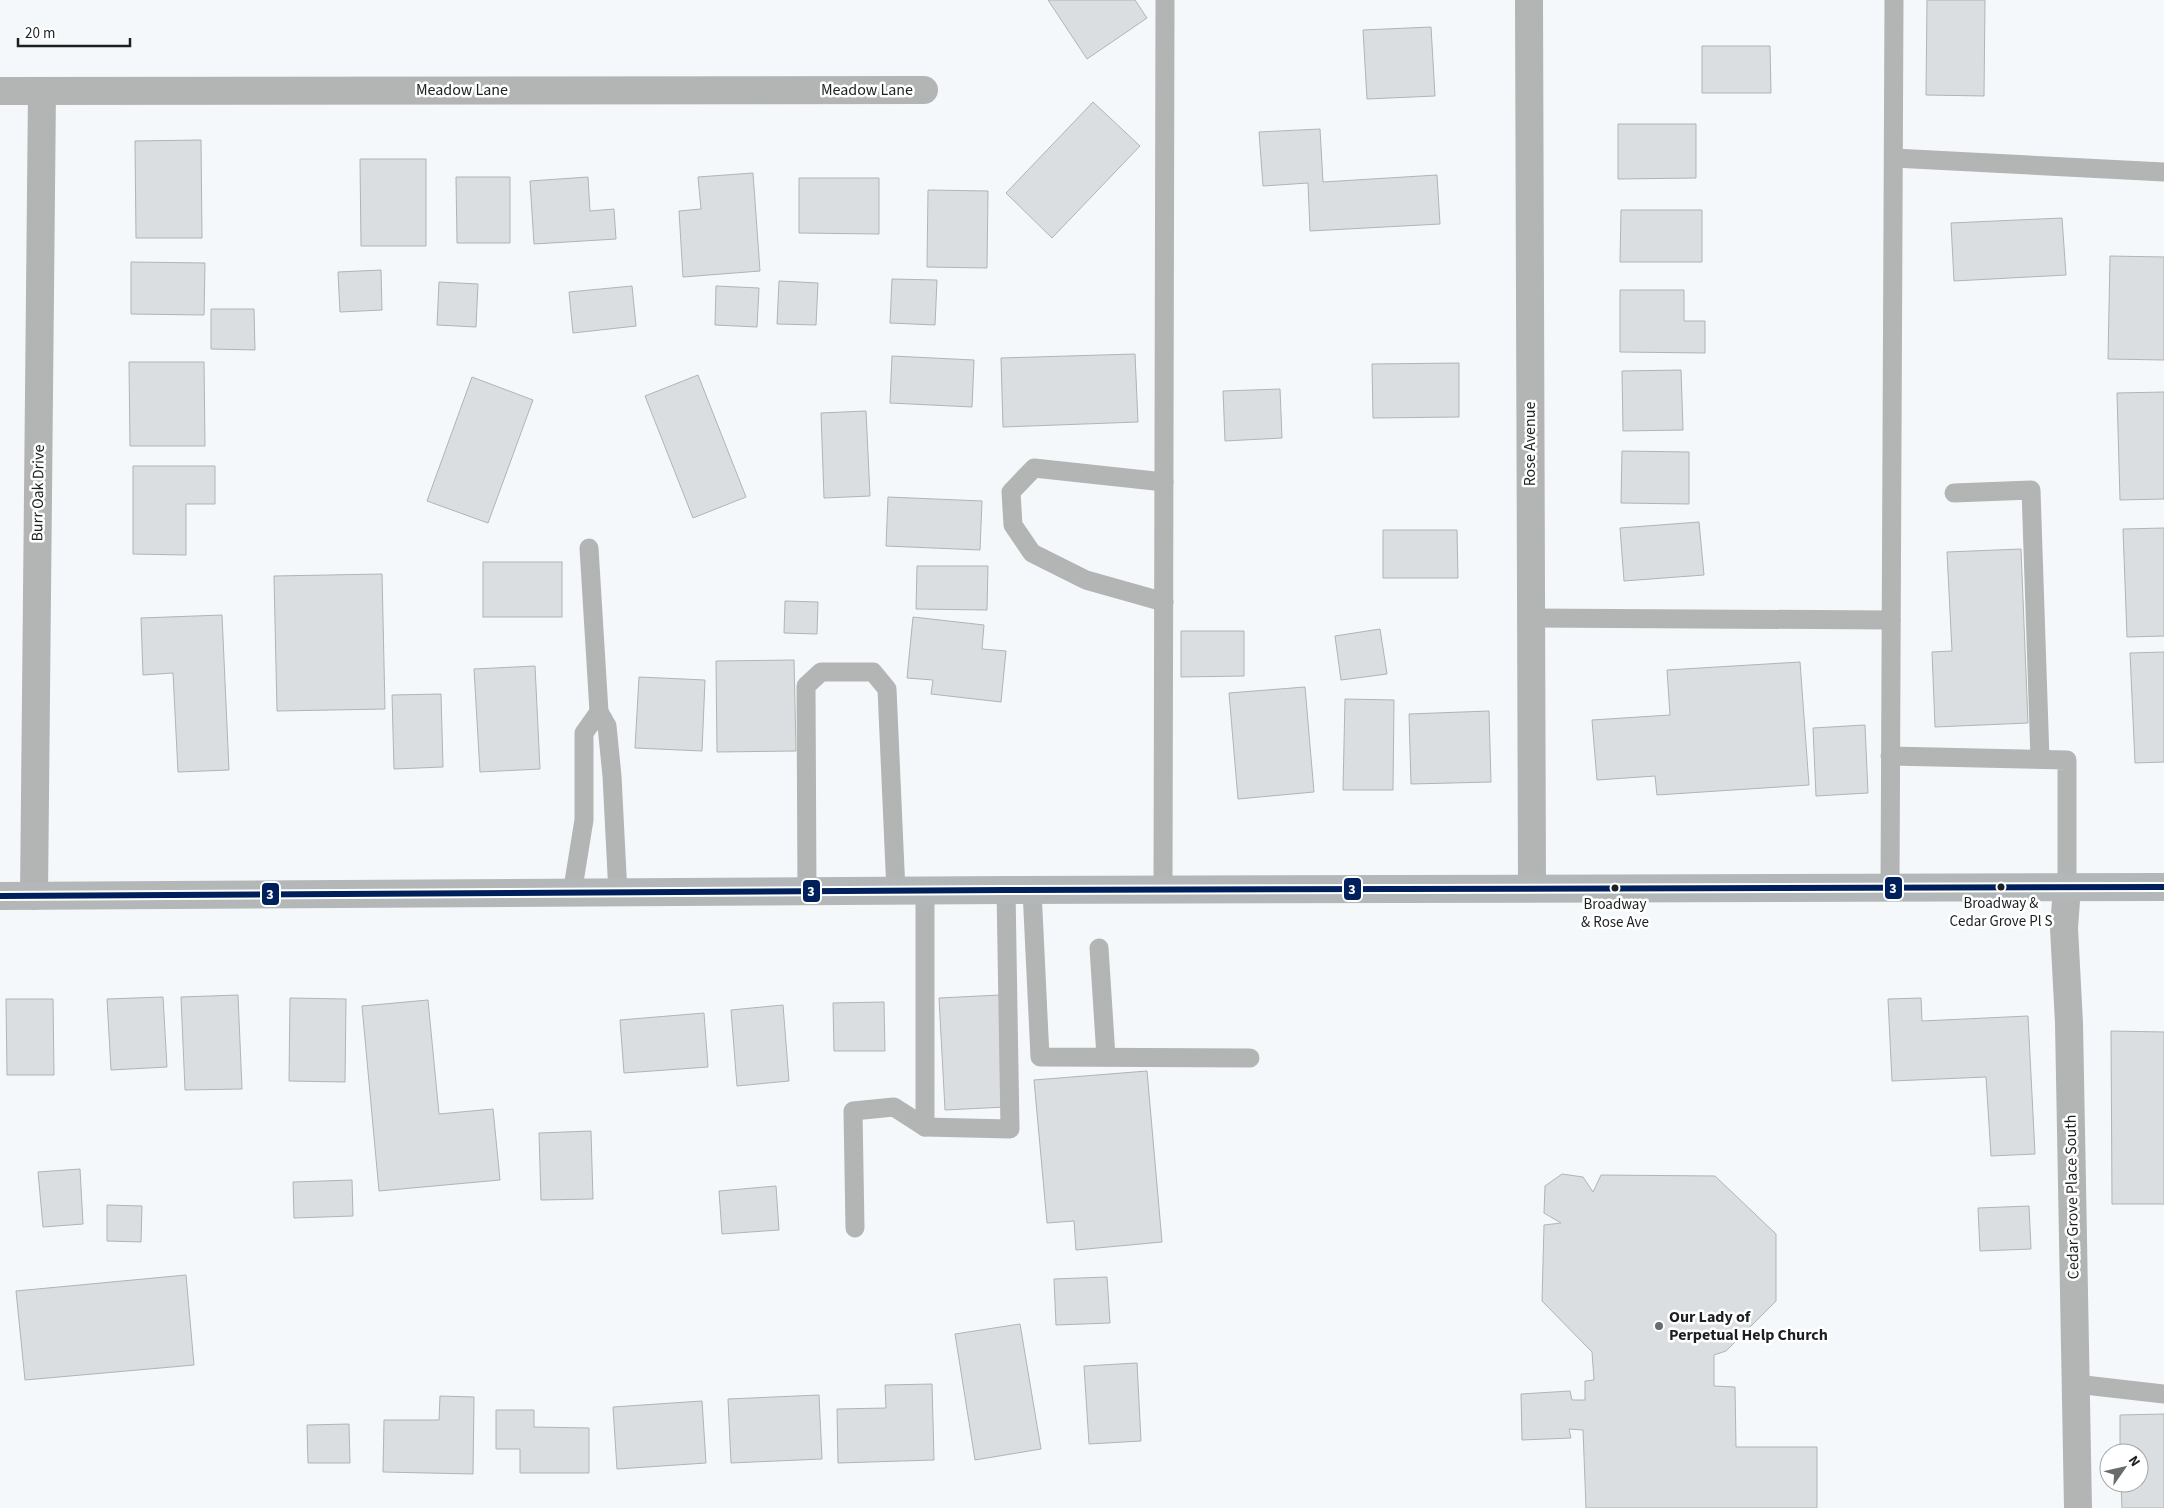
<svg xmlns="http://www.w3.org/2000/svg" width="2164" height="1508" font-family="'Source Sans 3',sans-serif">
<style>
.building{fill:#dbdee0;stroke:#b1b4b5}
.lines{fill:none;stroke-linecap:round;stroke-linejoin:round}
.service{stroke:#b3b4b4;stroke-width:19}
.minor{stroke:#b3b4b4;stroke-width:28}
.primary{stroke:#b4b7b8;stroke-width:28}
.bus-1-casing{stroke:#fff;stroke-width:10}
.bus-1{stroke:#00205b;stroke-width:6}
.bus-dot{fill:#1d2021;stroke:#fff;stroke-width:2}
.poi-dot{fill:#696c6d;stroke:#fff;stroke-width:2}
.labels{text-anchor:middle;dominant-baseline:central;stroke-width:5;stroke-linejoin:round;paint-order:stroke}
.bus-label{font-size:15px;fill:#1d2021;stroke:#fff}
.street-label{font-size:16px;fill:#1d2021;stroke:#fff}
.poi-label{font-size:16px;font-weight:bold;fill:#1d2021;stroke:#fff;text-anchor:start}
.line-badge{stroke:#fff;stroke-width:2}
.badge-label{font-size:14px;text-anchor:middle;font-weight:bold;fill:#fff}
</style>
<rect width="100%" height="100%" fill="#f5f8fa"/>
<g class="building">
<polygon points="1048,0 1135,0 1147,18 1087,59"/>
<polygon points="1927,0 1985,0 1984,96 1926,95"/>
<polygon points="1431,27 1435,96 1367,99 1363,30"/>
<polygon points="1702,46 1770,46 1771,93 1702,93"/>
<polygon points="1093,102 1140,146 1052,238 1006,193"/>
<polygon points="1618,124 1696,124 1696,178 1618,179"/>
<polygon points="1320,129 1323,182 1437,175 1440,224 1310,231 1308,183 1263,186 1259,132"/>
<polygon points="201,140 202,238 136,238 135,141"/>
<polygon points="360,159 426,159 426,246 361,246"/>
<polygon points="753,173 760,271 683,277 679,211 701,209 698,177"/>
<polygon points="456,177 510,177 510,243 457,243"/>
<polygon points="588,177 590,211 614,209 616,239 534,244 530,181"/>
<polygon points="799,178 879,178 879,234 799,233"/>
<polygon points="928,190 988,191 987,268 927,267"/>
<polygon points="1621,210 1702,210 1702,262 1620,262"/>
<polygon points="2062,218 2066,275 1954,281 1951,223"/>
<polygon points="2110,256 2164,257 2164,360 2108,359"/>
<polygon points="131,262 205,263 204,315 131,314"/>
<polygon points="381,270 382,310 340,312 338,272"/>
<polygon points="892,279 937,280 935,325 890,323"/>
<polygon points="779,281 818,283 816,325 777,324"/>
<polygon points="439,282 478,284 476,327 437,325"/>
<polygon points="632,286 636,326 573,333 569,292"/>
<polygon points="716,286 759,288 757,327 715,325"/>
<polygon points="1620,290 1684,290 1684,321 1705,321 1705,353 1620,352"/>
<polygon points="211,309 254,309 255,350 211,349"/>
<polygon points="1135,354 1138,422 1003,427 1001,358"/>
<polygon points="892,356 974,360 972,407 890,403"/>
<polygon points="129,362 204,362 205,446 130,446"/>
<polygon points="1459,363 1459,417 1373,418 1372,364"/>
<polygon points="1681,370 1683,430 1623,431 1622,371"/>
<polygon points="698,375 746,497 693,518 645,396"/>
<polygon points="472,377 533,400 488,523 427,501"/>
<polygon points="1280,389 1282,438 1225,441 1223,391"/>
<polygon points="2164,392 2164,499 2120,500 2117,393"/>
<polygon points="866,411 870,496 824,498 821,413"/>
<polygon points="1622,451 1689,452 1689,504 1621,503"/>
<polygon points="133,466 215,466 215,504 186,504 186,555 133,554"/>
<polygon points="888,497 982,501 980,550 886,546"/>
<polygon points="1699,522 1704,575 1624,581 1620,528"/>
<polygon points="2164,528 2164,636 2127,637 2123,529"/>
<polygon points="1383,530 1457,530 1458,578 1383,578"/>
<polygon points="2021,549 2028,723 1935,727 1932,652 1952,651 1947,552"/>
<rect x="483" y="562" width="79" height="55"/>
<polygon points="917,566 988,566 987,610 916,609"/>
<polygon points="382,574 385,709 277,711 274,576"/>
<polygon points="785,601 818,602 817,634 784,633"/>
<polygon points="222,615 229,770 178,772 173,673 143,675 141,618"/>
<polygon points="913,617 984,625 982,649 1006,651 1001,702 931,694 933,680 907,678"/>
<polygon points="1380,629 1387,674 1341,680 1335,636"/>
<polygon points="1181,631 1244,631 1244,676 1181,677"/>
<polygon points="2164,652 2164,762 2135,763 2130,653"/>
<polygon points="794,660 796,751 717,752 716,661"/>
<polygon points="1800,662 1809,785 1657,795 1655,776 1597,780 1592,720 1670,715 1667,670"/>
<polygon points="535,666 540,769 480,772 474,669"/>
<polygon points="639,677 705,680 702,751 635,748"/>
<polygon points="1305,687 1314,792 1238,799 1229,693"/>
<polygon points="441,694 443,767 394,769 392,695"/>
<polygon points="1345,699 1394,700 1393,790 1343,790"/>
<polygon points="1489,711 1491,782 1411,784 1409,714"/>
<polygon points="1865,725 1868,793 1816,796 1813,728"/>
<polygon points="238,995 242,1089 185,1090 181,997"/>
<polygon points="1000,995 1006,1107 945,1110 939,998"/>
<polygon points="163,997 167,1067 111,1070 107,999"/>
<polygon points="290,998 346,999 345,1082 289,1081"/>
<polygon points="1921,998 1922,1021 2028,1016 2035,1154 1991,1156 1986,1077 1892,1081 1888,999"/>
<polygon points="6,999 53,999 54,1075 7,1075"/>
<polygon points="428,1000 439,1114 493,1109 500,1180 379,1191 362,1006"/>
<polygon points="884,1002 885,1051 834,1051 833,1003"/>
<polygon points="783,1005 789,1081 737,1086 731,1010"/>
<polygon points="704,1013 708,1067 624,1073 620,1020"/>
<polygon points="2111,1031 2164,1032 2164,1204 2112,1204"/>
<polygon points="1147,1071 1162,1242 1076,1250 1074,1221 1047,1223 1034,1080"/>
<polygon points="591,1131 593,1199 541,1200 539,1133"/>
<polygon points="80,1169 83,1224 43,1227 38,1172"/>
<polygon points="1562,1174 1583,1177 1593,1192 1601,1175 1715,1176 1776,1234 1776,1301 1726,1351 1714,1355 1714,1386 1735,1387 1736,1447 1817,1447 1817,1508 1586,1508 1583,1430 1569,1429 1571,1438 1522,1440 1521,1394 1570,1391 1572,1400 1585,1400 1585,1381 1594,1380 1592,1352 1542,1301 1544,1225 1561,1223 1544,1213 1545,1186"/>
<polygon points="352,1180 353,1216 294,1218 293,1182"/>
<polygon points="776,1186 779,1230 722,1234 719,1191"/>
<polygon points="107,1205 142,1206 141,1242 107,1241"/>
<polygon points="2029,1206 2031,1249 1980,1251 1978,1208"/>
<polygon points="186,1275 194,1365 25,1380 16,1291"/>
<polygon points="1107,1277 1110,1323 1056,1325 1054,1279"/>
<polygon points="1020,1324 1041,1449 975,1460 955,1334"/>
<polygon points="1137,1363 1141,1441 1089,1444 1084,1366"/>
<polygon points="932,1384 934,1460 838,1463 837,1409 886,1408 885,1385"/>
<polygon points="819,1395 822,1459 731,1463 728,1399"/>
<polygon points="440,1396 474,1397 473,1474 383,1472 384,1420 439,1420"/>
<polygon points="702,1401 706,1463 617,1469 613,1407"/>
<polygon points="496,1410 534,1410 534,1427 589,1428 589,1473 520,1473 520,1449 496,1449"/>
<polygon points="2164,1414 2164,1508 2122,1508 2121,1483 2139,1483 2139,1453 2120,1453 2120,1415"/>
<polygon points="349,1424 350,1463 308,1463 307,1425"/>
</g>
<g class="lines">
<g class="service">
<polyline points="1894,158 2164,172"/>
<polyline points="1954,493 2031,490 2040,759"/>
<polyline points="589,548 599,712"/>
<polyline points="1164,602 1086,580 1032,553 1013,525 1011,492 1034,468 1164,482"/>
<polyline points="1531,618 1891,620"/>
<polyline points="1890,756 2067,760 2067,887"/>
<polyline points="1890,888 1894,0"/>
<polyline points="1032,890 1040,1057 1250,1058"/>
<polyline points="1163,891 1165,0"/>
<polyline points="925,892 925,1127 1010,1129 1006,890"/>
<polyline points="807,893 806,686 821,672 873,672 887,689 896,892"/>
<polyline points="572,894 584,820 584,733 599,712 607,726 612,776 618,894"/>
<polyline points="1099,948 1106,1057"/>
<polyline points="855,1228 853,1111 894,1107 925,1127"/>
<polyline points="2076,1384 2164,1394"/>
</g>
<g class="minor">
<polyline points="1529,0 1532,888"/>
<polyline points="0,91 924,90"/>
<polyline points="2067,887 2064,928 2069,1023 2078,1508"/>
<polyline points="34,896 42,91"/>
</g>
<polyline class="primary" points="0,896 1006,890 2164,887"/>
<g class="bus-1-casing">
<polyline id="bus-1" points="0,896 1006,890 2164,887"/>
</g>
<use href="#bus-1" class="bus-1"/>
</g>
<g class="bus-dot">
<circle cx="2001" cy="887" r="4.5"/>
<circle cx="1615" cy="888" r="4.5"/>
</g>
<circle class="poi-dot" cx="1659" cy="1326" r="5"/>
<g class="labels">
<g class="bus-label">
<text x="2001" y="903">Broadway &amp;<tspan x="2001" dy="18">Cedar Grove Pl S</tspan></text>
<text x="1615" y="904">Broadway<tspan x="1615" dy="18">&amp; Rose Ave</tspan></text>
</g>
<g class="street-label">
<text x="462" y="90">Meadow Lane</text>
<text x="867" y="90">Meadow Lane</text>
<text transform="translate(1530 444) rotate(-90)">Rose Avenue</text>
<text transform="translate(38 493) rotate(-89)">Burr Oak Drive</text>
<text transform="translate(2072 1197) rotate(-91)">Cedar Grove Place South</text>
</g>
<g class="poi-label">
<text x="1669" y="1317">Our Lady of<tspan x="1669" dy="18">Perpetual Help Church</tspan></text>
</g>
</g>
<g class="line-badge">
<rect x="1884" y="876" width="19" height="24" rx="5" fill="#00205b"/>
<rect x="1343" y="877" width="19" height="24" rx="5" fill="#00205b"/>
<rect x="802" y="879" width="19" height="24" rx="5" fill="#00205b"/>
<rect x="261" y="882" width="19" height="24" rx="5" fill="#00205b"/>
</g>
<g class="badge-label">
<text x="1893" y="893">3</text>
<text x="1352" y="894">3</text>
<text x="811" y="896">3</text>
<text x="270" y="899">3</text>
</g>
<g transform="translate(2124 1468) rotate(56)"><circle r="24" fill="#ffffff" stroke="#a5a6a6"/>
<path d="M0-4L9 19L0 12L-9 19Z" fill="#696c6d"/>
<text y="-8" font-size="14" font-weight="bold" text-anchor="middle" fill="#1d2021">N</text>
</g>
<path d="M18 38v8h112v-8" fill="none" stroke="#1d2021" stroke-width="2.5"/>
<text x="25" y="38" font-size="15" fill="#1d2021" stroke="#ffffff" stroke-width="4" paint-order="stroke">20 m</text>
</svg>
